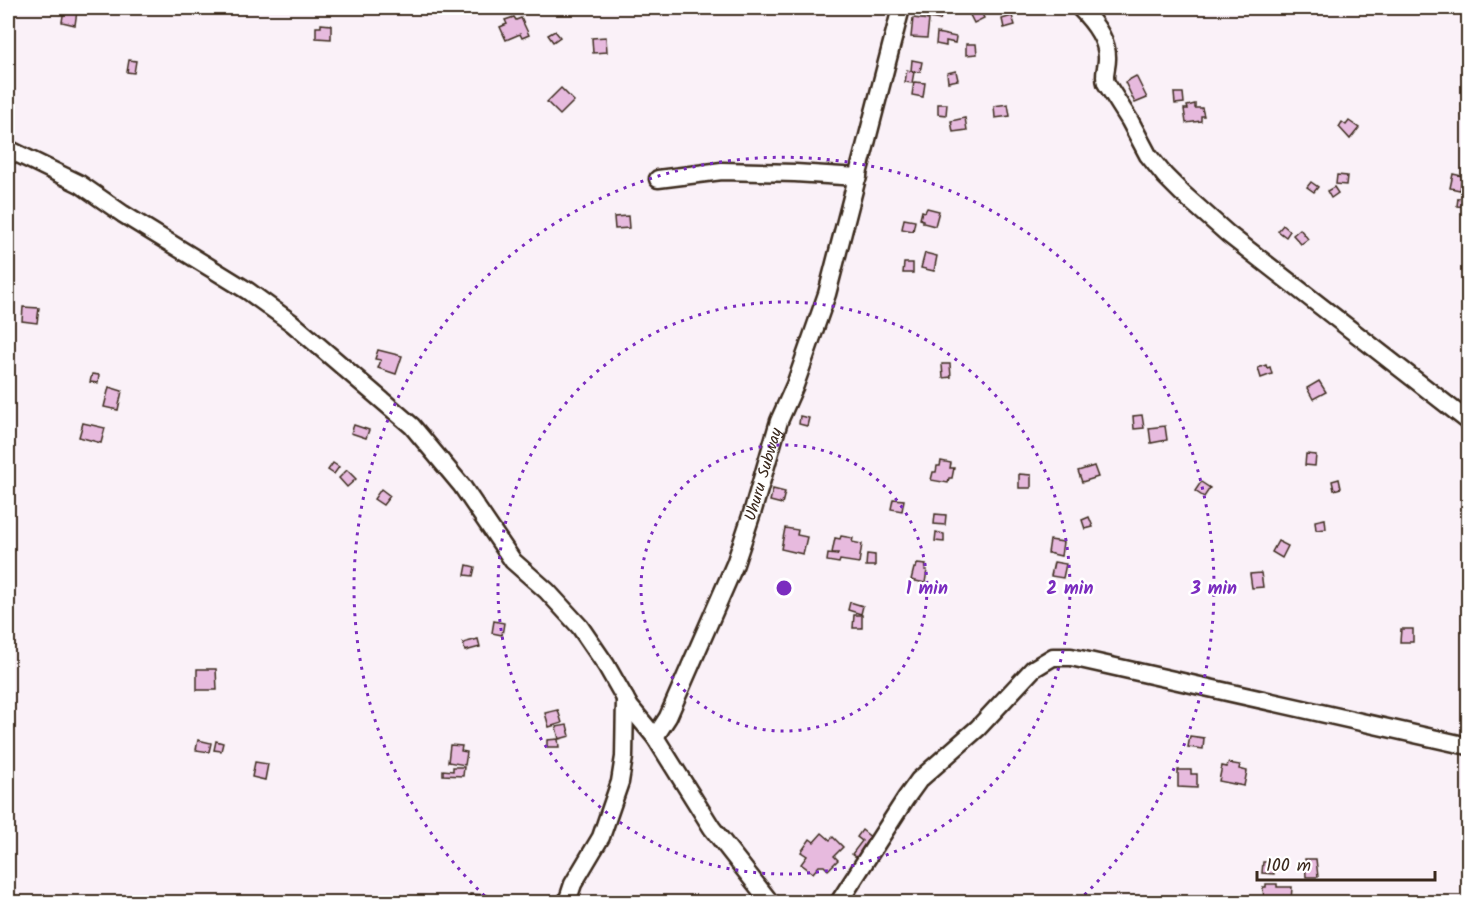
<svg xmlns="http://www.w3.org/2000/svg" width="1476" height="910" font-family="Kalam,sans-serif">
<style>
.building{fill:#e7bade;stroke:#3b2a1e;stroke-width:1.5}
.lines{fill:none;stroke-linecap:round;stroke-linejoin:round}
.minor-casing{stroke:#3b2a1e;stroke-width:21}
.minor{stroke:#fff;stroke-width:16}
.ring{fill:none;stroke:#7b2cbf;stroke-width:3;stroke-dasharray:3 6}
.labels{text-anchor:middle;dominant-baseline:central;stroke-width:5;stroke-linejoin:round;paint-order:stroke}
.street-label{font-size:16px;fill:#3b2a1e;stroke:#fff}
.centre{fill:#7b2cbf;stroke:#fff;stroke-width:3}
.ring-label{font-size:18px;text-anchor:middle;font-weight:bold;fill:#7b2cbf;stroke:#fff;stroke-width:5;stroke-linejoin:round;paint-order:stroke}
</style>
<rect width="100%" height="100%" fill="#faf1f8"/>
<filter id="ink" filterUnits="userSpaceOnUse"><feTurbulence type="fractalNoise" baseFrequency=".0167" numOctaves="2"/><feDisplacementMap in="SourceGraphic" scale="12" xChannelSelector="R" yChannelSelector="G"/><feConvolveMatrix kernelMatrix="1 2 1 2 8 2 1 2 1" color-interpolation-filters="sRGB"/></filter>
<g filter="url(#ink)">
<g class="building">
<polygon points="923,8 943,10 940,20 923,17"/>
<polygon points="979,8 984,18 974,23 969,13"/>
<polygon points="1277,8 1299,8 1288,14"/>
<polygon points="64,9 77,11 75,25 62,22"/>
<polygon points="1012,16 1015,25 1004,28 1002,19"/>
<polygon points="514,17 516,20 521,18 529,35 522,38 520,34 506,40 500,27 507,24 505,20"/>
<polygon points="913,18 929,20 927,38 911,37"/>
<polygon points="321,24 331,25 331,39 316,38 316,27 321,27"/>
<polygon points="555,31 560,37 553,42 548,35"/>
<polygon points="937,33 956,37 955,43 946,41 946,46 936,44"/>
<polygon points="606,37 607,52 593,53 592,38"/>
<polygon points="966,44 976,44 977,54 966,55"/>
<polygon points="129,60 136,61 134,73 127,72"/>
<polygon points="912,60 922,62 920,72 911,71"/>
<polygon points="907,70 914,72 912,83 905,82"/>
<polygon points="956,71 958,80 948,82 947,73"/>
<polygon points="1136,76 1147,98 1135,103 1125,82"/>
<polygon points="914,82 925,83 923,97 912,95"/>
<polygon points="561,88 574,101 560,115 547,102"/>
<polygon points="1174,93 1183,93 1184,103 1175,104"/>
<polygon points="938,104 947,104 946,115 938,114"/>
<polygon points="1008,104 1010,116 995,118 994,106"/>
<polygon points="1195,104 1195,108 1202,108 1204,116 1201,116 1201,121 1186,123 1184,109 1188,109 1187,106"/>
<polygon points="965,118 967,130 953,132 951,121"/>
<polygon points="1349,121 1359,128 1350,139 1339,127 1342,122 1346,125"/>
<polygon points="1453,174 1462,176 1460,190 1450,188"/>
<polygon points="1337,175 1347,176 1346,185 1336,184"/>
<polygon points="1311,182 1318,187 1314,192 1307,187"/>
<polygon points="1334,187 1338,193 1331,198 1327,191"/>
<polygon points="1458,198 1467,198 1467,207 1457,206"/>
<polygon points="927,208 939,211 935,226 923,223 923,220 920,219 922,211 925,212"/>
<polygon points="628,216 629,228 615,229 614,217"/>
<polygon points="904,219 915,221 913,231 902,229"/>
<polygon points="1283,225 1290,231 1286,237 1278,231"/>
<polygon points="1300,229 1308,239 1301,244 1293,235"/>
<polygon points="925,253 937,256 934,271 921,268"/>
<polygon points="904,263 913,263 913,273 903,273"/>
<polygon points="23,307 39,308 37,323 22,321"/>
<polygon points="378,350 402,356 396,374 378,368 381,360 375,359"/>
<polygon points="942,364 950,364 951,377 943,378"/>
<polygon points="1266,365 1267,368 1270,367 1272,374 1261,378 1258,368"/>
<polygon points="92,374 99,375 98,383 90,382"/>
<polygon points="1319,381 1326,392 1313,399 1307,388"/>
<polygon points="109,387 122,391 118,410 104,407"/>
<polygon points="1142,415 1144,428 1134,429 1133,416"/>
<polygon points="800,416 809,418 807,426 799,424"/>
<polygon points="83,423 105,428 101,443 79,437"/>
<polygon points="354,425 369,430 366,438 351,433"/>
<polygon points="1165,426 1167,440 1151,443 1149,428"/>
<polygon points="1306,454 1316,455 1315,466 1305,465"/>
<polygon points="941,461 951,463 950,468 954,468 952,478 949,478 948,483 931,480 933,472 936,472 937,466 940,466"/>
<polygon points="333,463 339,467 334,474 328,470"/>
<polygon points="1094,466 1098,477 1082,482 1078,471"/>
<polygon points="347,470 356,479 347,487 339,478"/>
<polygon points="1019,474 1031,475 1031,488 1019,488"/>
<polygon points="1339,479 1341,488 1334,490 1332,481"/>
<polygon points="1201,482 1210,488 1204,497 1195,491"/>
<polygon points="381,489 390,496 383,505 374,499"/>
<polygon points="773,489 785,492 782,504 770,501"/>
<polygon points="893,499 904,500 902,511 891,509"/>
<polygon points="935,514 946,515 945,525 934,524"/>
<polygon points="1089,517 1093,527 1085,529 1082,520"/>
<polygon points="1325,519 1326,529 1316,530 1315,521"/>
<polygon points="785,528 798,530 797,535 807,537 803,554 781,549"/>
<polygon points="936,532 944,534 944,542 935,541"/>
<polygon points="841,536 853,538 852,542 862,544 859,563 840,560 839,563 827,561 828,554 837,555 838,553 832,553 835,538 840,539"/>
<polygon points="1050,540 1063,542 1061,556 1048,553"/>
<polygon points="1278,541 1288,546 1282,558 1272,552"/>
<polygon points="867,554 875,555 875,566 866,566"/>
<polygon points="1054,562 1066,564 1063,578 1051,576"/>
<polygon points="917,564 926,565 925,570 927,570 925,583 911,580 914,568 916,568"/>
<polygon points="467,565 475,567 473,576 465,575"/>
<polygon points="1261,573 1263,587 1252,588 1250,574"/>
<polygon points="850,602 863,606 861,614 848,610"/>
<polygon points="854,615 862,615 862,628 853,628"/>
<polygon points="494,621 504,623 502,635 492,633"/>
<polygon points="1401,629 1413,629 1413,642 1400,642"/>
<polygon points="478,639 480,647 465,651 463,643"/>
<polygon points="197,669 216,669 217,690 197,690"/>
<polygon points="558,710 562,723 549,727 545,713"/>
<polygon points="567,725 570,736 559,739 556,727"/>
<polygon points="1190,736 1204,738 1203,749 1188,747"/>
<polygon points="558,739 559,747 547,747 547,740"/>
<polygon points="198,740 211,743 209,752 196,750"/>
<polygon points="216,741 223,743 221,751 214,750"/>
<polygon points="450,745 462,746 461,751 467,752 465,765 448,762"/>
<polygon points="255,762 268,764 265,780 252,777"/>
<polygon points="1228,763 1240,765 1239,769 1247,771 1244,786 1219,781 1222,766 1227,767"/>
<polygon points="453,767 464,767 463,776 443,775 443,770 453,771"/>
<polygon points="1178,770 1191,770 1191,774 1197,774 1197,788 1178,787"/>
<polygon points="862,830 873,839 859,859 852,854 862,841 857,837"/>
<polygon points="822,833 830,840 833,837 843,847 834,856 838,860 828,870 824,866 819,866 813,873 801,864 807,856 801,852 810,839 814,842"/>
<polygon points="1305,859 1316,859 1318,877 1306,877"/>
<polygon points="1263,862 1274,862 1274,874 1262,873"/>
<polygon points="1266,884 1277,884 1277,887 1292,887 1291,901 1264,901 1263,887 1266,887"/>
<polygon points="470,894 486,895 486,902 470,902"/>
<polygon points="1243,897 1262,900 1261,902 1237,902 1242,902"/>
</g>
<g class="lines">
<g class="minor-casing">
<g id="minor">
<path d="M 1080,8 C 1093,21 1108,39 1107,59 C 1107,68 1103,75 1106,83 L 1130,121 L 1148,155 L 1165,176 L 1182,193 L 1228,234 L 1468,421"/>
<polyline points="8,149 80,184 123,214 248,291 292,323 412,426 462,486 513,561 547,591 580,627 606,665 630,707 655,737 712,828 770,902"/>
<polyline points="658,179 722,171 795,173 858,177"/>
<path id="s1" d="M 655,737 L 668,717 L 735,564 L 753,510 L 779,421 L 795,385 L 827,294 L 901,8"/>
<polyline points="567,902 573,884 601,837 620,782 624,757 625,698"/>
<polyline points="839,902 906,798 919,780 978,728 1033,669 1053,657 1071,657 1468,746"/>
</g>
</g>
<use href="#minor" class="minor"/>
</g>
</g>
<g class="ring">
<circle cx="784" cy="588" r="143"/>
<circle cx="784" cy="588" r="286"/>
<path d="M491 902A430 430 0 1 1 1077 902"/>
</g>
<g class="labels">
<g class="street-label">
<text stroke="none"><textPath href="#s1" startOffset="285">Uhuru Subway</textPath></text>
</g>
</g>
<circle cx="784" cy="588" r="9" class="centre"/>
<g class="ring-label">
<text x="927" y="594">1 min</text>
<text x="1070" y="594">2 min</text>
<text x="1214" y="594">3 min</text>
</g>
<rect width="1476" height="910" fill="none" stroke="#fff" stroke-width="30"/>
<rect x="15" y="15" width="1446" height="880" fill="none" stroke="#3b2a1e" stroke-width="2" filter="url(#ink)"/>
<path d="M1257 871v9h178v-9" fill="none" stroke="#3b2a1e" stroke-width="3"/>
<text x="1266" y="871" font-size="18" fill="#3b2a1e" stroke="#ffffff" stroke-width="4.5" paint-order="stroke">100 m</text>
</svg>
